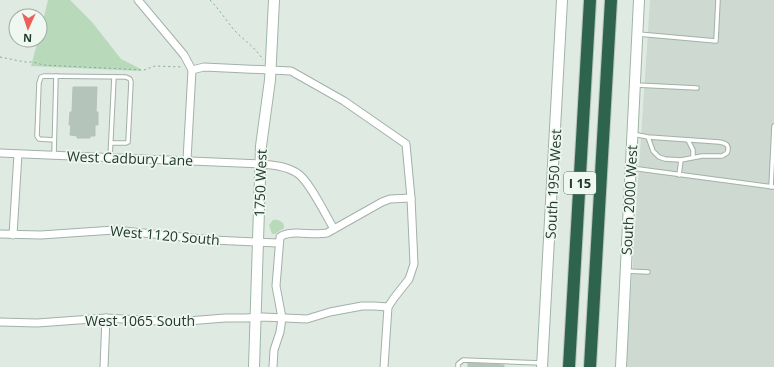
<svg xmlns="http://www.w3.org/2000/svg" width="774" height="367" font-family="'Open Sans',sans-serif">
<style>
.built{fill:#cdd9d1}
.green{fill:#b8dabb}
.building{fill:#b5c4bb;stroke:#b2c3b8}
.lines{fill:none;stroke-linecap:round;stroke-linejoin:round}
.lane-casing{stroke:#a2b1a9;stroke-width:5.5}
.street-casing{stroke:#a2b1a9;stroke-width:9}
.secondary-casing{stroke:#9fb5a8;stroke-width:12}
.highway-casing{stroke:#bcc4c0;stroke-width:14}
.path{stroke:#80ac96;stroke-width:1;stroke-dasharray:2 3;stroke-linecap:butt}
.lane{stroke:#fff;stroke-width:3.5}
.street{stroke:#fff;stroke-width:7}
.secondary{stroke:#fff;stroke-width:10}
.highway{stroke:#2e644e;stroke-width:12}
.labels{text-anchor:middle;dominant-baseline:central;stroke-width:3.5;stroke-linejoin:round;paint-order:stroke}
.shield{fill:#eff7f1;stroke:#5f7268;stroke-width:1}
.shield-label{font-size:13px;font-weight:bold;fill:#21392e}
.street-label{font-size:14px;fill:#21392e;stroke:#eff7f1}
</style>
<rect width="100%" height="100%" fill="#dfeae3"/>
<polygon class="built" points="650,0 774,0 774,367 626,367"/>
<g class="green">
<polygon points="48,0 70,0 92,22 121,59 139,68 142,71 31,66 38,40 40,40 40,33"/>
<path d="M 273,220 C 278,219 285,222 284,228 L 275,234 L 272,234 L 269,225 Z"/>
</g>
<g class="building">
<polygon points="73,87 97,87 96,112 98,112 98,125 95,125 95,136 90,136 90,138 77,138 77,136 70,135 71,125 69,125 70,112 72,112"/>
<polygon points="468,363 504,365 504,367 468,367"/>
</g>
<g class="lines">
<g class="lane-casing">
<g id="lane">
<polyline points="638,34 716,41 718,0"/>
<polyline points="636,85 697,88"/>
<path d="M 633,134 L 648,137 L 719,142 C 727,143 730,146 727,153 L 722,156 L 702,156 L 681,160 L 665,159 L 659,157 L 653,151 L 648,137"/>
<polyline points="54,140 39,139 37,136 39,83 41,77 44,76 126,77 130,79 131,82 128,142 126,143 111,143"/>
<polyline points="688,140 693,150 693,157"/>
<polyline points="54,155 56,76"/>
<polyline points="110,158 114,77"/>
<polyline points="631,168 774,187"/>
<polyline points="679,175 681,160"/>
<polyline points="771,187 774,126"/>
<polyline points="626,271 648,272"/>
<polyline points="458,367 458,364 463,360 542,363"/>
</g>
</g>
<g class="street-casing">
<g id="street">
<polyline points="138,0 184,55 192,70 187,160"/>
<polyline points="192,70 204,67 291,71 344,101 406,144 411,198 414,264 409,279 394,298 388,307 384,367"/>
<path d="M 0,153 L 260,164 C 273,165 286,166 297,173 C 309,180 326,216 334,229"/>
<polyline points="0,234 41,235 114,230 212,240 278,243"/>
<polyline points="13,235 18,154"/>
<polyline points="0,322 37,323 106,318 175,322 225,318 245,318 263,317 307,319 330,312 362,306 374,306 388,307"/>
<polyline points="104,367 106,318"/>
<path d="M 273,367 L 274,350 L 280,332 L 282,318 L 276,286 L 280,237 C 290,229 313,236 327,233 L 382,202 L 390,199 L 411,198"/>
</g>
</g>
<g class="secondary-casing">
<g id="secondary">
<polyline points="254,367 261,146 270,80 274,0"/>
<polyline points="542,367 562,0"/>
<polyline points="621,367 639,0"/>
</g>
</g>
<g class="highway-casing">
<g id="highway">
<polyline points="569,367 590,0"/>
<polyline points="590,367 611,0"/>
</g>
</g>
<g class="path">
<path d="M 210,0 C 220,10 227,22 236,32 C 246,42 256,48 263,60"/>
<polyline points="0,57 25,62 33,62 43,65 144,70 155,66 183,67"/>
</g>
<use href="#lane" class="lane"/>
<use href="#street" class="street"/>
<use href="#secondary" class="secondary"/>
<use href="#highway" class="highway"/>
</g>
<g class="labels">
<rect class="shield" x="564" y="172" width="32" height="22" rx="3"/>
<g class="shield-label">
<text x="580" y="183">I 15</text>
</g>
<g class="street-label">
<text transform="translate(130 158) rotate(2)">West Cadbury Lane</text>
<text transform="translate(260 183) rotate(-88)">1750 West</text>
<text transform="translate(553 184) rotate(-87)">South 1950 West</text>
<text transform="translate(629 200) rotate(-87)">South 2000 West</text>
<text transform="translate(165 235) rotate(5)">West 1120 South</text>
<text x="140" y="320">West 1065 South</text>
</g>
</g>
<g transform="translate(28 28) rotate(183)"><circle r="19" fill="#eff7f1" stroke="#9daba3"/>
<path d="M0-3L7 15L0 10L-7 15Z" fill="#ed605a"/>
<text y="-6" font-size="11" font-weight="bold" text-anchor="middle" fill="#21392e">N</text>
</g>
</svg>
